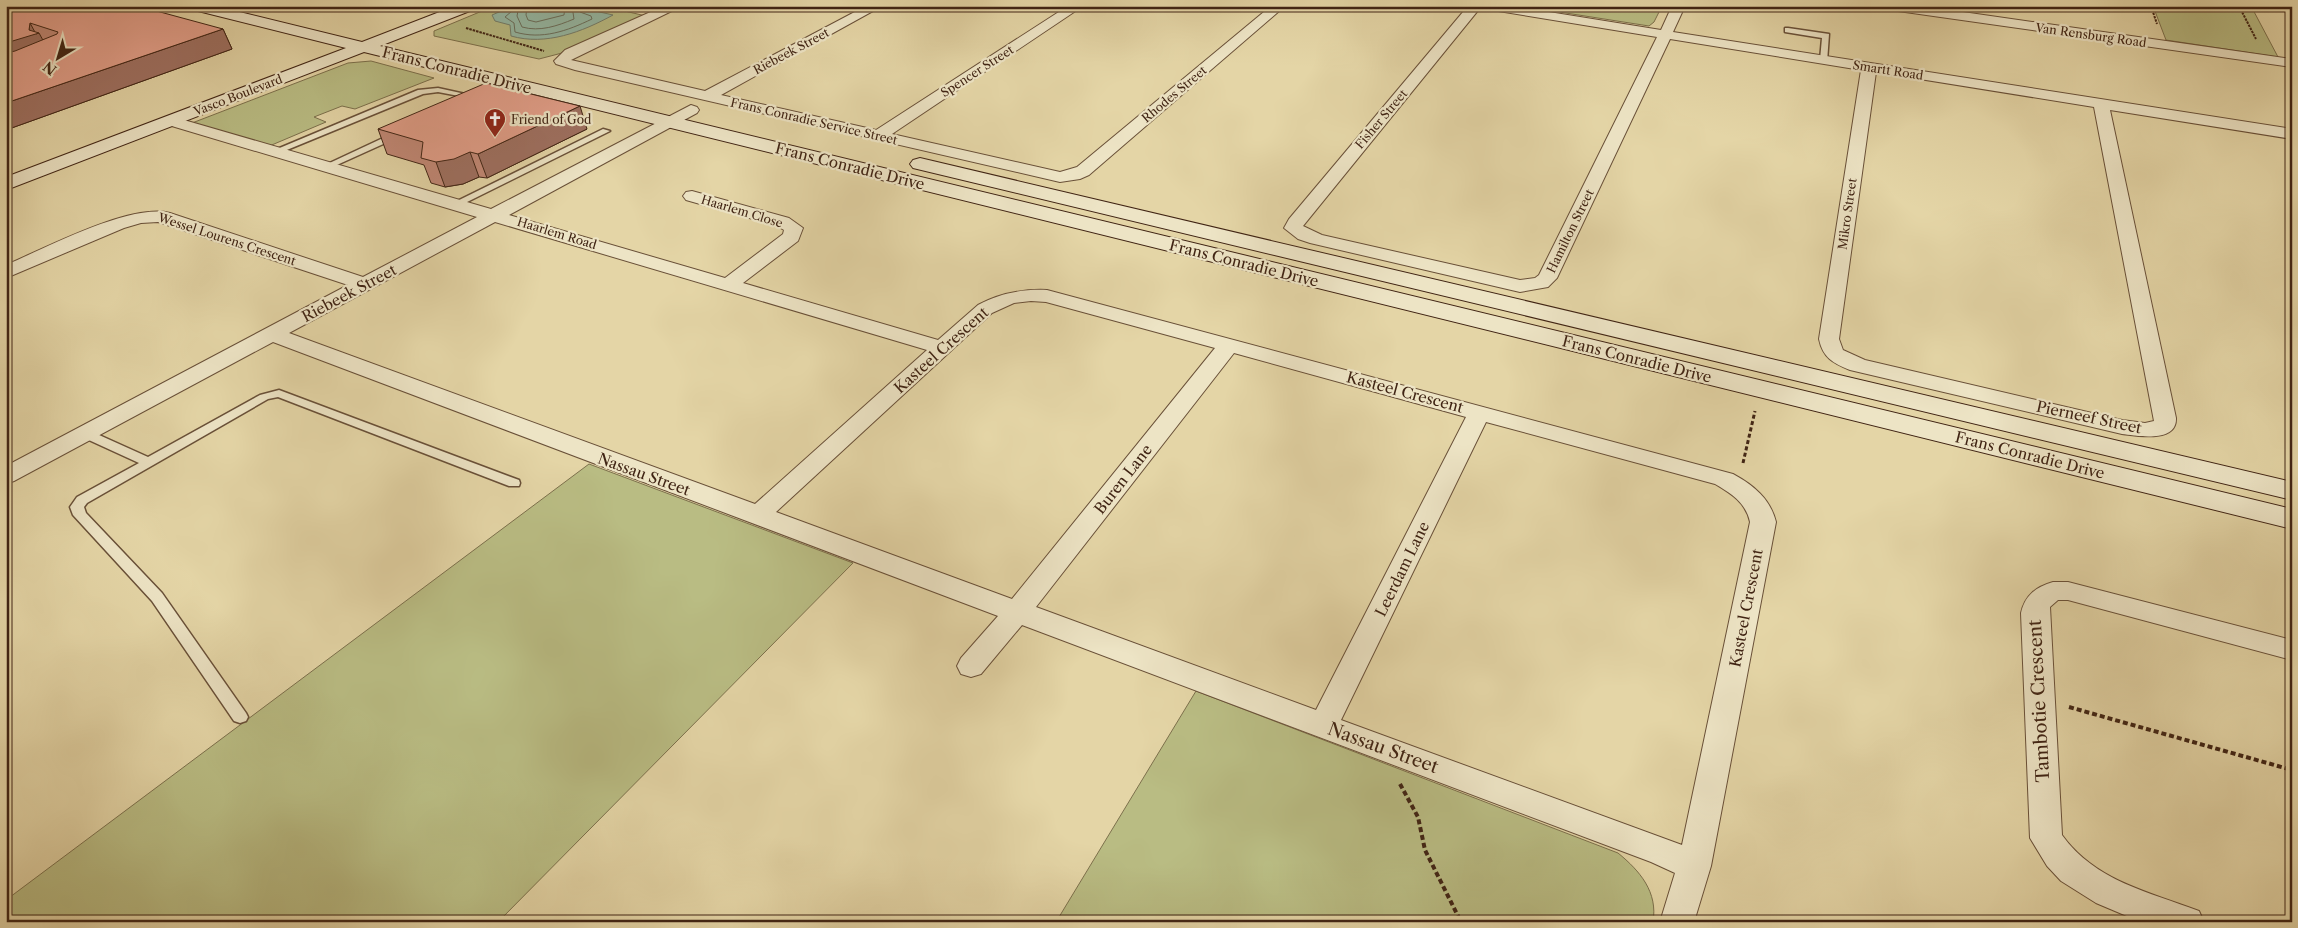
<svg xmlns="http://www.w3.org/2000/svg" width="2298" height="928" font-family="'Libre Caslon Text',serif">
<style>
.green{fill:#b9bc83;stroke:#7c704c}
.water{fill:#95b9a5;stroke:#737d6b}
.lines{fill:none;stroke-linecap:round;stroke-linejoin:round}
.shore{stroke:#6a6e5c;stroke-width:1}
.service-casing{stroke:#695038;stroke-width:3}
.minor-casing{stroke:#695038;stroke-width:2}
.secondary-casing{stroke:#402414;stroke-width:2}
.path-far2{stroke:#402414;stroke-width:2;stroke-dasharray:2.5 1;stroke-linecap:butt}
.path-far1{stroke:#402414;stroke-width:3;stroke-dasharray:4 2.5;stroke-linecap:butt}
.path{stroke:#402414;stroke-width:4;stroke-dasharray:5 3;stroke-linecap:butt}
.service{fill:#ede4c5;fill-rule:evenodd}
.minor{fill:#ede4c5;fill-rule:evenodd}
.secondary{fill:#ede4c5;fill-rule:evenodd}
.wall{fill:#c28876;stroke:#402414}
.shaded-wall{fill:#9e6f60;stroke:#402414}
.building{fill:#e29e89;stroke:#402414}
.labels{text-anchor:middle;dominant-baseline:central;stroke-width:4.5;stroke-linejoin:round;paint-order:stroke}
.far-street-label{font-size:12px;fill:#402414;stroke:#ede4c5}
.far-poi-label{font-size:12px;fill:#402414;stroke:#ede4c5;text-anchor:start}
.street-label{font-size:15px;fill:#402414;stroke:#ede4c5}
.near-street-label{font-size:18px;fill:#402414;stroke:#ede4c5}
</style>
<rect width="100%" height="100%" fill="#e4d5a6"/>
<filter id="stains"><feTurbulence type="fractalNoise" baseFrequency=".004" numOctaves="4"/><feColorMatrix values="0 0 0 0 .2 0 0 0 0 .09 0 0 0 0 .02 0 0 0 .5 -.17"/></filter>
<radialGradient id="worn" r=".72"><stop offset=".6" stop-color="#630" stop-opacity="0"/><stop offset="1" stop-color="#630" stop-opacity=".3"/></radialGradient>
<g class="green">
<polygon points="494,6 603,6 646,16 562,53 539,59 434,36 434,31"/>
<polygon points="1521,6 1662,6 1654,22 1649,26"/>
<polygon points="2153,6 2251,6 2278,57 2166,40"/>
<polygon points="371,61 434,78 355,109 342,106 314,117 326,122 267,147 192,123 348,63"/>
<polygon points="589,464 853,563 498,922 6,922 6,900"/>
<path d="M 1196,691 L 1618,853 C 1640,871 1658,892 1653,922 L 1056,922 Z"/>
</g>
<path class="water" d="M 513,6 L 573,6 L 613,15 C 582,32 546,46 511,36 L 510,25 L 495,21 L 492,15 Z"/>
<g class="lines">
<g class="shore">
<path d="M 513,6 L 512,11 L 505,17 L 514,23 L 515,32 C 542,40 567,31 592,19 L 591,16 L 580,12 L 578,6"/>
<path d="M 519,6 L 517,16 L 522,27 C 540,32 557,26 574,19 L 572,6"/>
<polyline points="527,6 526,15 528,20 536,22 564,15 565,6"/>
</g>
<g class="service-casing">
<g id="service">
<polygon points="616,6 649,6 635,10"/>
<polygon points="1788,28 1829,34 1827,62 1820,60 1822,38 1785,32 1785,28"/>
<polygon points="438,88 479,97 475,99 438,92 423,94 277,154 270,152 418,90"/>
<polygon points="603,129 610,131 459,206 453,206 451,204"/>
<polygon points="398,131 401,132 401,136 328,169 321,167"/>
<polygon points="279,390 519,480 520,483 519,486 509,486 278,397 268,399 87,503 84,507 86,513 162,593 246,713 248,717 246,721 240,723 234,721 152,601 73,515 70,507 77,497 139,463 80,436 78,433 80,430 88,430 148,457 260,395"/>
</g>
</g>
<g class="minor-casing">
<g id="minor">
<polygon points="664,6 682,6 571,60 705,91 866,6 882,6 721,95 876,130 1068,6 1083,6 892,134 1060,172 1077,167 1271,6 1285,6 1089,175 1080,179 1060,182 575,70 556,64 554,61 565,50"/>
<path d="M 1468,6 L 1512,6 L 1661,30 L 1672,6 L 1685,6 L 1673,32 L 2292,129 L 2292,139 L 2110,110 L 2176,418 C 2177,443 2138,436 2122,434 L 1850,370 C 1833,363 1823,358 1819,339 L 1861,70 L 1670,39 L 1557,278 L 1548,287 L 1520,292 L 1310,243 L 1298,239 L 1284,228 L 1289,219 ZM 1480,8 L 1657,37 L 1539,275 L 1535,278 L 1520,280 L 1322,235 L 1303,226 ZM 1876,72 L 2094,107 L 2154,421 L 2145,423 L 2122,420 L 1865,360 L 1843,350 L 1839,339 Z"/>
<polygon points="1885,6 1921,6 2292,59 2292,67 1891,10"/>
<path d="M 691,105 L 697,107 L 699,110 L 697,113 L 509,215 L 725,278 L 783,234 L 784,230 L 777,226 L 686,200 L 683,196 L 686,192 L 692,191 L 789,218 L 803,228 L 798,241 L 743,283 L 938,340 L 978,305 C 1000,293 1022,289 1047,290 L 1733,474 C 1753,485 1770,498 1776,522 L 1711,866 L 1694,922 L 1660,922 L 1675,873 L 1651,862 L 1022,625 L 981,674 L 971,677 L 961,674 L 957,666 L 961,658 L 998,616 L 273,342 L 14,481 L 6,484 L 6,466 L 348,285 L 158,222 L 141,223 L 124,228 L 6,278 L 6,265 C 46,248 130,203 170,213 L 363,277 L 477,217 L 165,124 L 163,121 L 165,118 L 177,118 L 491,209 ZM 495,222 L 927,350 L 755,504 L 289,333 ZM 1031,301 L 1046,302 L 1215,348 L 1012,599 L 776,512 L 992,313 L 1014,303 ZM 1234,353 L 1466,417 L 1316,710 L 1036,607 ZM 1486,422 L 1715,484 C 1732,494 1746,503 1750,522 L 1682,845 L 1341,720 Z"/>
<path d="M 2053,582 L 2068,582 L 2292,640 L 2292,660 L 2068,600 L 2058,600 L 2050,607 L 2062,835 C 2095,881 2149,892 2199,911 L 2204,922 L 2141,922 L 2096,903 L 2061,881 L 2047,866 L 2030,838 L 2021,613 C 2025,595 2036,587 2053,582 Z"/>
</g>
</g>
<g class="secondary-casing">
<g id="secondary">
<polygon points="188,6 215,6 362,42 455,6 477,6 475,9 380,46 2292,509 2292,529 364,52 6,190 6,177 346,48 190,9"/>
<polygon points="920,158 2292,482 2292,500 913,168 910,164 913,160"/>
</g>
</g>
<g class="path-far2">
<polyline points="592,6 603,9"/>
<polyline points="2151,6 2157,24"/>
<polyline points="2239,6 2256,39"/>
<polyline points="466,28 544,51"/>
</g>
<polyline class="path-far1" points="1743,463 1755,411"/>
<g class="path">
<polyline points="2069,707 2292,770"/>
<polyline points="1400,784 1418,817 1425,850 1461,922"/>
</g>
<use href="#service" class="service"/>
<use href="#minor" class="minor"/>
<use href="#secondary" class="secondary"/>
</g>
<g class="wall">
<polygon points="6,6 223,29 232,49 6,130"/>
<polygon points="378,129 587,129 487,178 479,177 463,184 445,187 431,183 424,165 387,154"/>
</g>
<g class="shaded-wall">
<polygon points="30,23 36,34 39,33 50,53 6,68 6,43 29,30"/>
<polygon points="223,29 232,49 6,130 6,103"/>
<polygon points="580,106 587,129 487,178 478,154"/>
<polygon points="470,152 479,177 463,184 445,187 436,162"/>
</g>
<g class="building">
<polygon points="6,6 124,6 129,7 132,6 138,6 223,29 6,103 6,53 15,51 57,34 58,32 30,23 29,30 39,33 6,43"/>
<polygon points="486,83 580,106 478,154 470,152 454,159 436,162 421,158 423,142 378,129"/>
</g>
<defs>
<g id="church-pin" transform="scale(1.125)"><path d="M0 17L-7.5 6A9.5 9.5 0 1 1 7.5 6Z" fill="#8f2418" stroke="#ede4c5"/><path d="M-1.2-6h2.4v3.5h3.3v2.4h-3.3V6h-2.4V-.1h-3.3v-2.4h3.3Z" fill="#fff"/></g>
</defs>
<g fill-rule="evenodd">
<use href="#church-pin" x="495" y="119"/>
</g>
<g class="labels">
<g class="far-street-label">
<text transform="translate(2091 35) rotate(8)">Van Rensburg Road</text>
<text transform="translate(791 51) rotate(-28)">Riebeek Street</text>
<text transform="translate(1888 70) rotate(9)">Smartt Road</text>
<text transform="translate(977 71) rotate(-33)">Spencer Street</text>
<text transform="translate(1174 94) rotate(-40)">Rhodes Street</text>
<text transform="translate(238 95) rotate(-21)">Vasco Boulevard</text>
<text transform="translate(1381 119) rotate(-50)">Fisher Street</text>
<text transform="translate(814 121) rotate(13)">Frans Conradie Service Street</text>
<text transform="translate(742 211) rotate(17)">Haarlem Close</text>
<text transform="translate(1847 214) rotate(-82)">Mikro Street</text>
<text transform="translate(1570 231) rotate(-64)">Hamilton Street</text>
<text transform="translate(557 233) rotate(17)">Haarlem Road</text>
<text transform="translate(227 239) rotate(18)">Wessel Lourens Crescent</text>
</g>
<g class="far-poi-label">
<text x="511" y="119">Friend of God</text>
</g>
<g class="street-label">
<text transform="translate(457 70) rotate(14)">Frans Conradie Drive</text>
<text transform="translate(850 166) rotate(14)">Frans Conradie Drive</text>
<text transform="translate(1244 263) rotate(14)">Frans Conradie Drive</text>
<text transform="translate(349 293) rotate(-28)">Riebeek Street</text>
<text transform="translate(941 350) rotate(-42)">Kasteel Crescent</text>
<text transform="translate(1637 359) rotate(14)">Frans Conradie Drive</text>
<text transform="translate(1405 392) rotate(15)">Kasteel Crescent</text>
<text transform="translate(2089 417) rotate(12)">Pierneef Street</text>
<text transform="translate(2030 455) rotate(14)">Frans Conradie Drive</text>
<text transform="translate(644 474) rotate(20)">Nassau Street</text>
<text transform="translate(1123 479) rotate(-52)">Buren Lane</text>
<text transform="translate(1402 569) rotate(-64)">Leerdam Lane</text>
<text transform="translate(1746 608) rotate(-79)">Kasteel Crescent</text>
</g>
<g class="near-street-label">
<text transform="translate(2039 701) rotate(-93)">Tambotie Crescent</text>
<text transform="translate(1383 748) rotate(20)">Nassau Street</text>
</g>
</g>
<rect width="2298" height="928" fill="none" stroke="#e4d5a6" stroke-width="25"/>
<rect x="8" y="8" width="2283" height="913" fill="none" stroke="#402414" stroke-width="2.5"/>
<rect x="12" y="12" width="2273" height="903" fill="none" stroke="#402414"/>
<g transform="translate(58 58) rotate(218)" stroke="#ede4c5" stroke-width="4" paint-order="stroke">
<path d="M0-4L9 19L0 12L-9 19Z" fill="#402414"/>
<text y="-8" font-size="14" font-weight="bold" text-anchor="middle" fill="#402414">N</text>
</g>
<rect width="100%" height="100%" filter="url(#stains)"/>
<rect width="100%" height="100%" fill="url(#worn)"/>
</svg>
